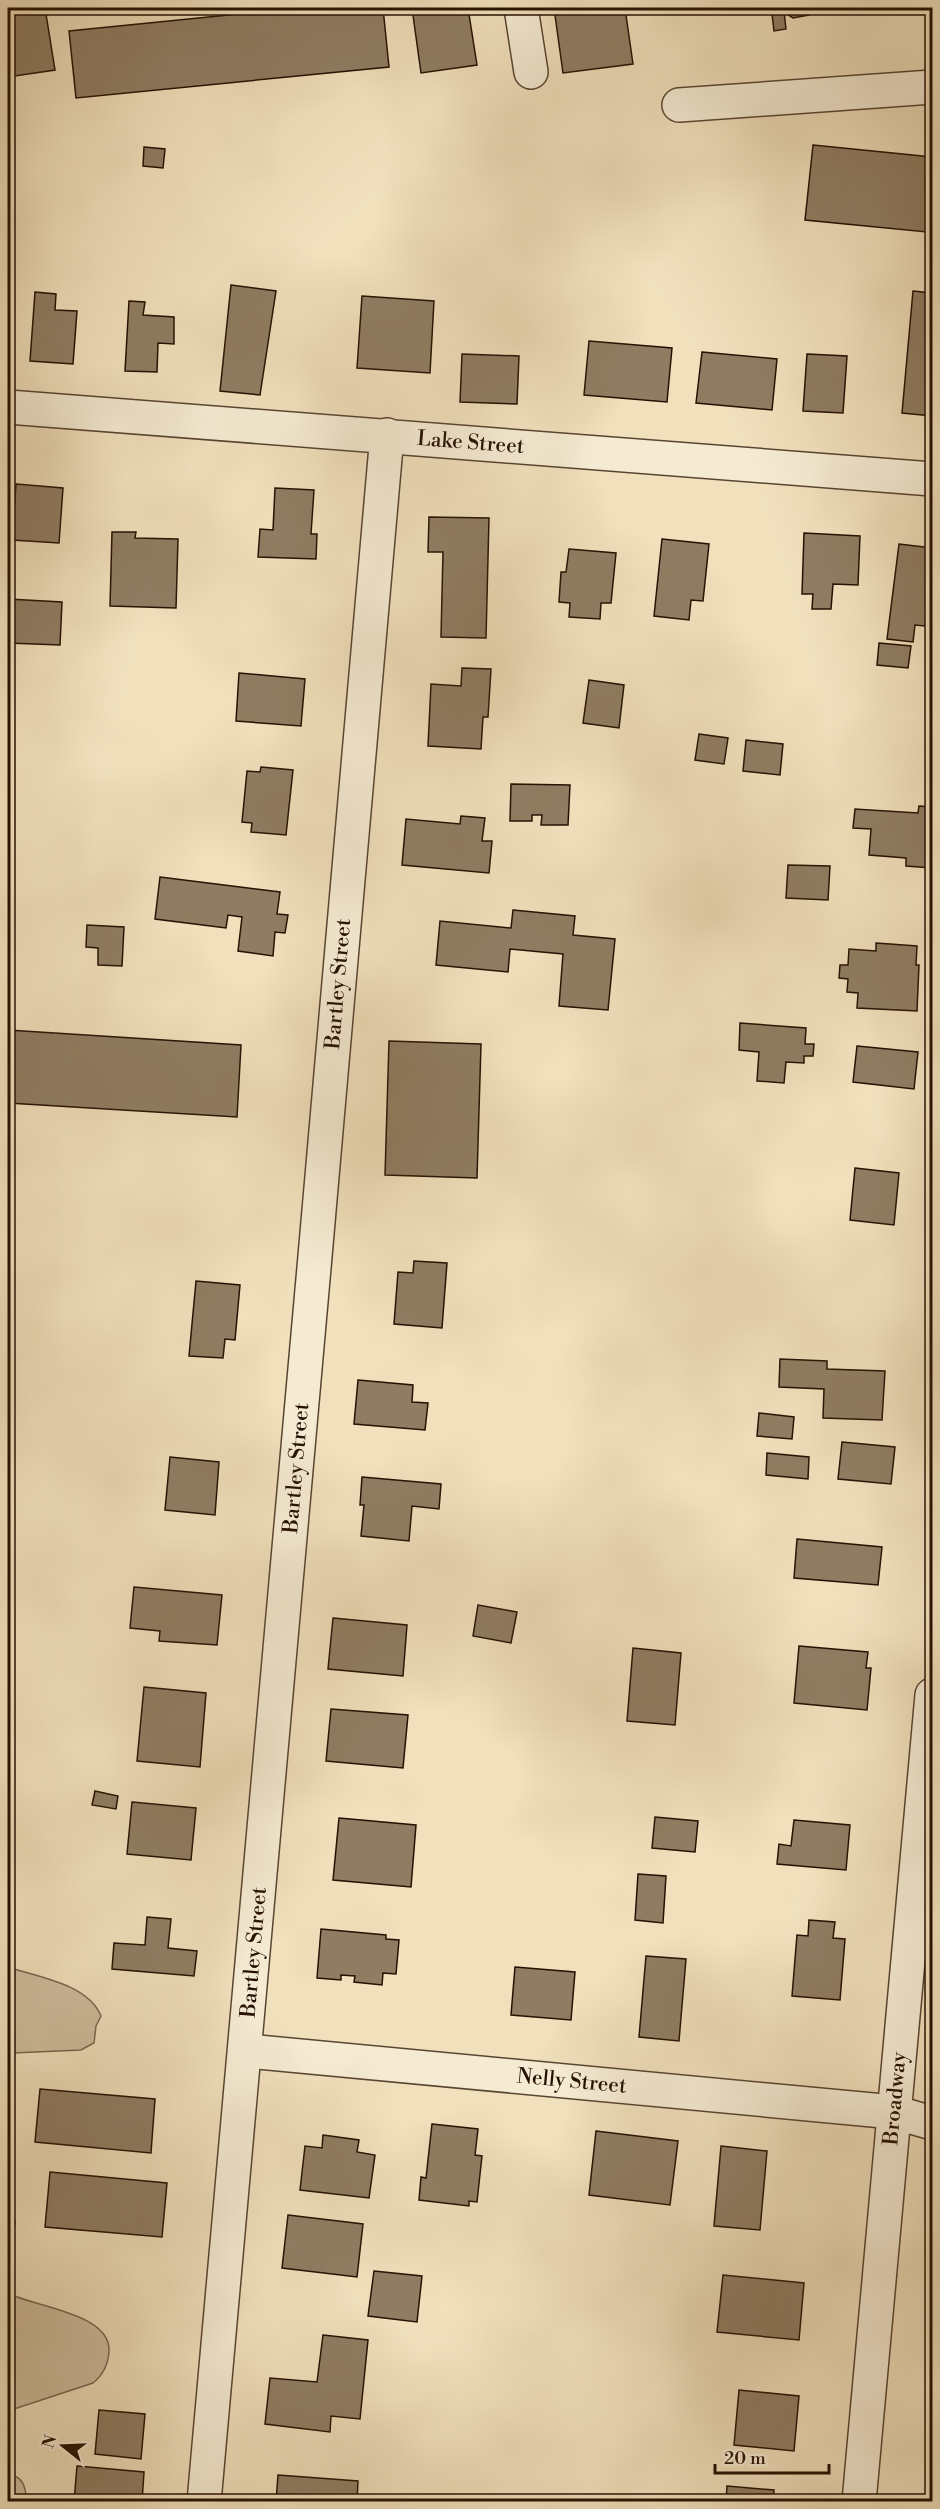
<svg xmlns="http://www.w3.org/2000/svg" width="940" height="2509" font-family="'Libre Bodoni',serif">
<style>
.green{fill:#cebd9d;stroke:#7a6750;stroke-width:1.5}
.building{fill:#8f7d63;stroke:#261103;stroke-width:1.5}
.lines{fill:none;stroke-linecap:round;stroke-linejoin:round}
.minor-casing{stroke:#584531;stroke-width:36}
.minor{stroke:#f5ebd3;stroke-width:33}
.labels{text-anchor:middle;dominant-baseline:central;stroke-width:5;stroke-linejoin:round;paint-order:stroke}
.street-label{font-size:21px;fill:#261103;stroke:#f5ebd3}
</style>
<rect width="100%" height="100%" fill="#f0e0bc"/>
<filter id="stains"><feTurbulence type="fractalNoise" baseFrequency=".00333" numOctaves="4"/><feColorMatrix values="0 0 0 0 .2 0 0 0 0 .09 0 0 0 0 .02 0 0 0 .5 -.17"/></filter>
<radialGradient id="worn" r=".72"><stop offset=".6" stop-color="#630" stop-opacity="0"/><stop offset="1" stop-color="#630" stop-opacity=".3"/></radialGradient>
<g class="green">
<path d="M 8,1967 C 38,1977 88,1984 101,2016 L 96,2026 L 94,2043 L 81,2050 L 13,2053 L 8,2056 Z"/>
<path d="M 8,2293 C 33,2307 112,2313 109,2352 C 108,2365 103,2375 93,2383 L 8,2411 Z"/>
<path d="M 8,2474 C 24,2477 25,2486 27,2501 L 8,2501 Z"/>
</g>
<g class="building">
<polygon points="18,8 45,8 55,70 8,77 8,9"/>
<polygon points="258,8 383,8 389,67 76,98 69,31 258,12"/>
<polygon points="412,8 468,8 477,65 421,73"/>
<polygon points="554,8 625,8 633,64 563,73"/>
<polygon points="780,8 814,8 809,15 793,18 779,9"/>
<polygon points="784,12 786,29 774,31 772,14"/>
<polygon points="813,145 932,157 927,232 805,220"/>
<polygon points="144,147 165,149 163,168 143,166"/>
<polygon points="231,285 276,291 260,395 220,391"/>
<polygon points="913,291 932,293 932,416 902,413"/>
<polygon points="35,292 56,294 55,310 77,311 73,364 30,361"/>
<polygon points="362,296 434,301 430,373 357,368"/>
<polygon points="129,301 145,302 143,315 174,317 174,344 158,343 157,372 125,371"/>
<polygon points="589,341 672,348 667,402 584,395"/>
<polygon points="702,352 777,359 772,410 696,403"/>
<polygon points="462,354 519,356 517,404 460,402"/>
<polygon points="807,354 847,356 843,413 803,411"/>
<polygon points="16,484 63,488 59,543 12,540"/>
<polygon points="275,488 314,490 311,534 317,534 316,559 258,557 260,529 273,530"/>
<polygon points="429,517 489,518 486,638 441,637 443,552 428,552"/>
<polygon points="112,532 136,532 135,538 178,539 176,608 110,606"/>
<polygon points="804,533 860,536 858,585 833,584 831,609 812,609 813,594 802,594"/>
<polygon points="662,539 709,544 703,601 691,600 689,620 654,616"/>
<polygon points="899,544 932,548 932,601 928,601 925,626 915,625 913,642 887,639"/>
<polygon points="569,549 616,553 611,603 601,603 600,619 569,617 570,603 559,602 561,572 566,572"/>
<polygon points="8,599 62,602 60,645 8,643"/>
<polygon points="879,643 911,646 908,668 877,665"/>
<polygon points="462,668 491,669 488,717 483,717 481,749 428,746 431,684 461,686"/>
<polygon points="239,673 305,679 301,726 236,721"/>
<polygon points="589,680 624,685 619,728 583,723"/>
<polygon points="699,734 728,738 724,764 695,760"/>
<polygon points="746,740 783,744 780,775 743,771"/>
<polygon points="261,767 293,770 286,835 251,832 252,823 242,822 247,771 260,772"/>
<polygon points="511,784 570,785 568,825 541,825 542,815 532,815 532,821 510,821"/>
<polygon points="919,806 932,807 932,868 906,866 906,858 869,855 871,829 853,828 855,809 918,813"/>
<polygon points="461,816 485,818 482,841 492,841 489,873 402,865 406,819 460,824"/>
<polygon points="788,865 830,866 828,900 786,898"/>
<polygon points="160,877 280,892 277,914 288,915 285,933 275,932 273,956 238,951 242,917 228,915 226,928 155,919"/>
<polygon points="513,910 575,916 573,935 615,939 608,1010 559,1006 563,954 510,949 508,972 436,965 440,921 511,928"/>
<polygon points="87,925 124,927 122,966 98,965 98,948 86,947"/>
<polygon points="876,943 917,946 916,965 919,965 917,1011 857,1008 858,993 847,992 848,979 839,978 840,965 848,965 849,949 876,951"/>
<polygon points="740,1023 806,1028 805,1044 814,1044 813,1056 804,1056 804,1063 786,1062 784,1083 757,1081 759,1052 739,1050"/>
<polygon points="8,1030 241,1045 237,1117 8,1103"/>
<polygon points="389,1041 481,1044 477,1178 385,1175"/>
<polygon points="857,1046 918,1052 914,1089 853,1082"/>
<polygon points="855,1168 899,1173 894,1225 850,1220"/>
<polygon points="414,1261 447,1263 442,1328 394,1324 398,1272 413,1273"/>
<polygon points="196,1281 240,1285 235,1340 225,1339 223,1358 189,1356"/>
<polygon points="780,1359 827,1361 827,1369 885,1371 882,1420 823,1418 824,1389 779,1387"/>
<polygon points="358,1380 413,1385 412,1402 428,1403 425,1430 354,1424"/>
<polygon points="759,1413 794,1417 792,1439 757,1436"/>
<polygon points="842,1442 895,1447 891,1484 838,1479"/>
<polygon points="767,1453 809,1457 808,1479 766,1475"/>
<polygon points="170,1457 219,1462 215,1515 165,1510"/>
<polygon points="362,1477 441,1484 439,1509 412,1506 409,1541 361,1536 364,1505 360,1505"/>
<polygon points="797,1539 882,1547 878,1585 794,1578"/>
<polygon points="134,1587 222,1595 217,1645 159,1641 160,1631 130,1628"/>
<polygon points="478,1605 517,1612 511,1643 473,1636"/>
<polygon points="333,1618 407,1625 403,1676 328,1669"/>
<polygon points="799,1646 868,1652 866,1668 871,1668 867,1710 794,1703"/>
<polygon points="633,1648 681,1653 675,1725 627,1721"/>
<polygon points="144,1687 206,1693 200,1767 137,1761"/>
<polygon points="331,1709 408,1715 403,1768 326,1761"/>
<polygon points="95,1791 118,1796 116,1809 92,1805"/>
<polygon points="132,1802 196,1808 191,1860 127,1854"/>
<polygon points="655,1817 698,1821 695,1852 652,1848"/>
<polygon points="339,1818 416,1825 411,1887 333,1880"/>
<polygon points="794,1820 850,1825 846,1870 777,1864 779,1844 791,1846"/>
<polygon points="638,1874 666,1876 663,1923 635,1920"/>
<polygon points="147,1917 171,1919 168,1948 197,1951 194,1976 112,1969 114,1943 145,1945"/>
<polygon points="809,1920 835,1922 833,1938 845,1939 840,2000 792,1996 797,1935 808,1936"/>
<polygon points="321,1929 386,1935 386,1939 399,1940 396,1974 383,1973 382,1985 354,1982 355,1976 341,1975 341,1980 317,1978"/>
<polygon points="646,1956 686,1959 679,2041 639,2037"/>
<polygon points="515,1967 575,1972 571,2020 511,2015"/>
<polygon points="40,2089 155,2099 151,2153 35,2142"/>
<polygon points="432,2124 478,2129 475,2155 482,2156 477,2202 469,2201 469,2206 419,2200 421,2177 426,2178"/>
<polygon points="596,2131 678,2141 670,2205 589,2195"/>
<polygon points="323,2135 359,2140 357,2152 375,2155 369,2198 300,2190 305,2146 322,2148"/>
<polygon points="721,2146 767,2151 760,2230 714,2226"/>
<polygon points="50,2172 167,2183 162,2237 45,2227"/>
<polygon points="288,2215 363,2224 357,2277 282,2268"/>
<polygon points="8,2221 15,2221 13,2241 8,2241"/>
<polygon points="374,2271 422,2276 417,2322 368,2316"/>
<polygon points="723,2275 804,2283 799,2340 717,2332"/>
<polygon points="323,2335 368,2340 360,2419 331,2416 330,2432 265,2424 270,2378 317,2382"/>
<polygon points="739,2390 799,2396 794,2451 734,2445"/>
<polygon points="99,2410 145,2414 141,2459 95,2454"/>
<polygon points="77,2466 144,2472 142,2502 74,2502"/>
<polygon points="278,2475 358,2481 357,2502 276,2502"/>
<polygon points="727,2486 774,2490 773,2502 726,2502"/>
</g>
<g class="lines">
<g class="minor-casing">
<g id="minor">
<polyline points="521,8 531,72"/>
<polyline points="679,105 932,87"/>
<path id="s1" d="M 8,407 L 932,479"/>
<path id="s2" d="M 247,2051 L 894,2112 L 932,2123"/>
<path id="s3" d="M 204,2502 C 269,1813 325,1124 387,435"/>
<path id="s4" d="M 859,2502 L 932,1695"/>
</g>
</g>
<use href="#minor" class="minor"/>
</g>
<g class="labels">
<g class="street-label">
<text stroke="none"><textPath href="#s1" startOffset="464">Lake Street</textPath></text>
<text stroke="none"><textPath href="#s3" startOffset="1524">Bartley Street</textPath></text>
<text stroke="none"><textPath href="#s3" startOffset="1038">Bartley Street</textPath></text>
<text stroke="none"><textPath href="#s3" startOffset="552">Bartley Street</textPath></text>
<text stroke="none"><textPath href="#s2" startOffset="326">Nelly Street</textPath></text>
<text stroke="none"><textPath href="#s4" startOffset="405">Broadway</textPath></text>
</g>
</g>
<rect width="940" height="2509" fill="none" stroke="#f0e0bc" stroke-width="30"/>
<rect x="9" y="9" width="922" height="2491" fill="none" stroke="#261103" stroke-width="3"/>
<rect x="15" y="15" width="910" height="2479" fill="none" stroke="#261103" stroke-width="1.5"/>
<g transform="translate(63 2446) rotate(288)" stroke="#f5ebd3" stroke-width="4.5" paint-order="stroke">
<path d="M0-4.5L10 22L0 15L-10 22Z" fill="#261103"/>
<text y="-9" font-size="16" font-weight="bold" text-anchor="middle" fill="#261103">N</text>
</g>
<path d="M715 2464v9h114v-9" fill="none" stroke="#261103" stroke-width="3"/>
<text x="724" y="2464" font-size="18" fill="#261103" stroke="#f5ebd3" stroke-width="4.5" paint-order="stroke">20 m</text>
<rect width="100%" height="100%" filter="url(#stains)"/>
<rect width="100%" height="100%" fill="url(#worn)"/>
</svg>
